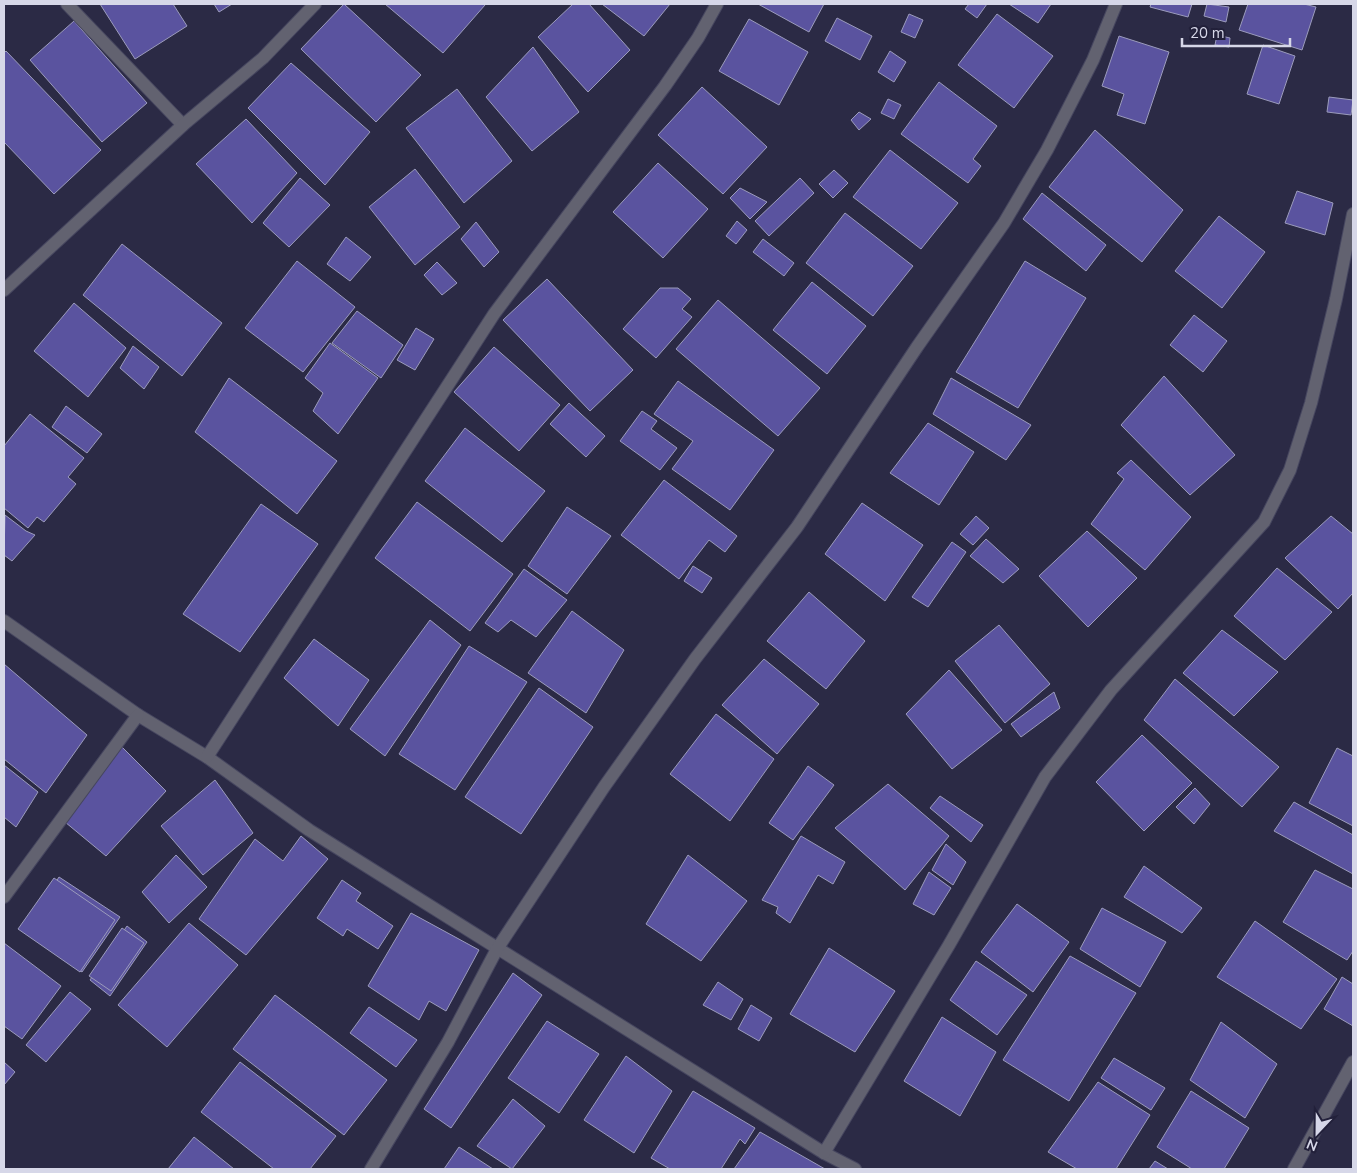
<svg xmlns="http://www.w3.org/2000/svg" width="1357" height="1173" font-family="'Nunito Sans',sans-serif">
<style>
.building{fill:#5a539f;stroke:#9b9bbc}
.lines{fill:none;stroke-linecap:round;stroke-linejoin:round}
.minor-casing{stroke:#46465f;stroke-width:14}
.minor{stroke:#626270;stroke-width:12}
</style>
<rect width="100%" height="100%" fill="#2b2a45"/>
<g class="building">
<polygon points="100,4 173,4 187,26 135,59"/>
<polygon points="214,4 232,4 219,12"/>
<polygon points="344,4 421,75 376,122 301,49"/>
<polygon points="385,4 484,4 485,5 443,53"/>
<polygon points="573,4 589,4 630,50 588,92 538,37"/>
<polygon points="602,4 670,4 644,36"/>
<polygon points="758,4 824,4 809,32"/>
<polygon points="969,4 987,4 977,18 965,9"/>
<polygon points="1009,4 1051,4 1038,23"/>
<polygon points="1151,4 1192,4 1188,17 1150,7"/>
<polygon points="1207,4 1229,7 1226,22 1204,16"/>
<polygon points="1248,4 1304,4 1316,7 1302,50 1239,30"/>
<polygon points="909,14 923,20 915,38 901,32"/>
<polygon points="997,14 1053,56 1014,108 958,65"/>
<polygon points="837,18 872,36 860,60 825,41"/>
<polygon points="749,19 808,52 779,105 719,71"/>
<polygon points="74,21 147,103 102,142 30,60"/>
<polygon points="1217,35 1230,38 1229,47 1215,45"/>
<polygon points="1119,36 1169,52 1145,124 1117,115 1124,94 1102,86"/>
<polygon points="1263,45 1295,56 1279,104 1247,94"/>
<polygon points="533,47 579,112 532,151 486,97"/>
<polygon points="6,51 101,150 54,194 4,142 4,53"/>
<polygon points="890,51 906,62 894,82 878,72"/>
<polygon points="291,63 370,132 325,185 248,108"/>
<polygon points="939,82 997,126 973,159 981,166 968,183 901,134"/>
<polygon points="702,87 767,147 723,194 658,135"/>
<polygon points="457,89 512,161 464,203 406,128"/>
<polygon points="1329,97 1353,100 1351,115 1327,112"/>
<polygon points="888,99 901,105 894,119 881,113"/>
<polygon points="859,112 871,119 859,130 851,120"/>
<polygon points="246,119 297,173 252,223 196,164"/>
<polygon points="1095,130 1183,210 1142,262 1049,187"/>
<polygon points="890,150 958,203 921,249 853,197"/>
<polygon points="658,163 708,209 663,258 613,212"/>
<polygon points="415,169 460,227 415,265 369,207"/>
<polygon points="834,170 848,183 833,198 819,184"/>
<polygon points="300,178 330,205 289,247 263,223"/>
<polygon points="800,178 814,193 769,236 755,221"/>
<polygon points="740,188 767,202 750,219 730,198"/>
<polygon points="1297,191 1333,203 1325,235 1285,223"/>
<polygon points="1042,193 1106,245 1086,271 1023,219"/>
<polygon points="845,213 913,266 873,316 806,263"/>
<polygon points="1219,216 1265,252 1222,308 1175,271"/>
<polygon points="737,221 747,230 736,244 726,236"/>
<polygon points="476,222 499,252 484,267 461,239"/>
<polygon points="346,237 371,257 350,281 327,264"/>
<polygon points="763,239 794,263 784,276 753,252"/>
<polygon points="122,244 222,323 182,376 83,295"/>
<polygon points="297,261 355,307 303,372 245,328"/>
<polygon points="1025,261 1086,298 1018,408 956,372"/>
<polygon points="437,262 457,283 442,295 424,275"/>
<polygon points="547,279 633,370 590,411 503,320"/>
<polygon points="812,282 866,326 827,374 773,330"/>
<polygon points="660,288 678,288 691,299 682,309 692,317 656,358 623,329"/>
<polygon points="718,300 820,388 778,436 676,349"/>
<polygon points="74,303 126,348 88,397 34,351"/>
<polygon points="357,311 403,345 381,378 332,343"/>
<polygon points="1194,315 1227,341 1203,372 1170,345"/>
<polygon points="416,328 434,339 415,370 397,360"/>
<polygon points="330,343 378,378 338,434 313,411 323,393 305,378"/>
<polygon points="133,346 159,367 144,389 120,368"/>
<polygon points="494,347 560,405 519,451 454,392"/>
<polygon points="1164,376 1235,455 1190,495 1121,425"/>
<polygon points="229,378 337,461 297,514 195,432"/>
<polygon points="951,378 1031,425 1006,460 933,414"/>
<polygon points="678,381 774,450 730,510 672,469 693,441 654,414"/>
<polygon points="569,403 605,436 586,457 550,424"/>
<polygon points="66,406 102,434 87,453 52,427"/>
<polygon points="642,411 657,421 651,429 677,448 660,470 620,441"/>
<polygon points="30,414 84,458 68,477 76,484 44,522 37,517 28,528 4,508 4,446"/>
<polygon points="928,423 974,452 939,505 890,473"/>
<polygon points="465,428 545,491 502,542 425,481"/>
<polygon points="1131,460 1191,517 1145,570 1091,524 1124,479 1117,473"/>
<polygon points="664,480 737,536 725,552 709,540 679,579 621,535"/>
<polygon points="417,502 513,574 470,631 375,558"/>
<polygon points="862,503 923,545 885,601 825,554"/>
<polygon points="261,504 318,544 240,652 183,614"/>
<polygon points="567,507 611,536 567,594 528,566"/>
<polygon points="5,515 26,531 35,535 12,561 4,555"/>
<polygon points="976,516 989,528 973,545 960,534"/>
<polygon points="1331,516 1353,534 1353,593 1338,609 1285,558"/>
<polygon points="1087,531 1137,578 1088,627 1039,576"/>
<polygon points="986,539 1019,569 1003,583 970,556"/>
<polygon points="952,542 966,552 928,607 912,597"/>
<polygon points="693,566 712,578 702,593 684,581"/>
<polygon points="1277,568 1332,612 1285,660 1234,616"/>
<polygon points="524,569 567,600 536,637 511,620 498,632 485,623"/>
<polygon points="809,592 865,641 826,689 767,641"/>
<polygon points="572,611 624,650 586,713 528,673"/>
<polygon points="430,620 461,645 385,756 350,729"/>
<polygon points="999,625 1050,684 1005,723 955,661"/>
<polygon points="1222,630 1278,672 1234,716 1183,673"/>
<polygon points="314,639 369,680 338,726 284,678"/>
<polygon points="469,646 527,682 455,790 399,754"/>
<polygon points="764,659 819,704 777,754 722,705"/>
<polygon points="4,664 87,735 46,793 4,759"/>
<polygon points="949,670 1002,730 952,769 906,714"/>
<polygon points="1175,679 1279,767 1242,807 1144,720"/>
<polygon points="539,688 593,727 521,834 465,797"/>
<polygon points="1054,692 1060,708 1021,737 1011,724"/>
<polygon points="716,714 774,759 730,821 670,774"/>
<polygon points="1142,735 1192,783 1144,831 1096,782"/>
<polygon points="122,747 166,791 106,856 65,822"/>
<polygon points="1337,748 1353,756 1353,826 1309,803"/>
<polygon points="4,765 38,792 16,827 4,817"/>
<polygon points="808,766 834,785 793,840 769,823"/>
<polygon points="215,780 253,833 203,875 161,826"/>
<polygon points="888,784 949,836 905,890 835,828"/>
<polygon points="1195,788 1210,804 1194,824 1176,807"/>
<polygon points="940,796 983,825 971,842 930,808"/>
<polygon points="1294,802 1353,835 1353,874 1274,831"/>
<polygon points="301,836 328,859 246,955 199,919 255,839 283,861"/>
<polygon points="801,836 845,862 833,884 818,875 790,923 776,913 778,907 762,900"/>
<polygon points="946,844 966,862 953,885 932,870"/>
<polygon points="176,855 207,887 169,923 142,892"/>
<polygon points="688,855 747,901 701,961 646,924"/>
<polygon points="1144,866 1202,908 1182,933 1124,897"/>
<polygon points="1315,870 1353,889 1353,951 1347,960 1283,922"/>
<polygon points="929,872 951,888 934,915 913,904"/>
<polygon points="59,877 120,917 82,972 25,931"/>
<polygon points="54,878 115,920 80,972 18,929"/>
<polygon points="342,880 361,893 356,901 393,926 378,949 347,929 343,936 317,918"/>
<polygon points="1017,904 1069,942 1033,992 981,952"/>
<polygon points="1102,908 1166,942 1140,987 1080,949"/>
<polygon points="411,913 479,950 446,1011 429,1001 419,1020 368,986"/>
<polygon points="1255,921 1337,979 1301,1029 1217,977"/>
<polygon points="189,923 238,965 167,1047 118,1005"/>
<polygon points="127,926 147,942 110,996 90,980"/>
<polygon points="122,928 144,943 111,991 89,976"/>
<polygon points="4,943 61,986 22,1039 4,1026"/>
<polygon points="829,948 895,991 855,1052 790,1014"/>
<polygon points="1070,956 1136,993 1069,1101 1003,1060"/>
<polygon points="976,961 1027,995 997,1035 950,1000"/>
<polygon points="513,973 542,995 451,1128 424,1109"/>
<polygon points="1342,977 1353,984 1353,1026 1324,1009"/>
<polygon points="718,982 743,999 731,1020 703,1005"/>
<polygon points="70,992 91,1009 46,1062 26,1045"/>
<polygon points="275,995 387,1080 344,1135 233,1049"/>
<polygon points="751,1005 772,1018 759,1041 738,1029"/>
<polygon points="369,1007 417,1040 396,1067 350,1033"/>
<polygon points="942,1017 996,1052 960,1116 904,1081"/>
<polygon points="547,1021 599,1054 559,1113 508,1078"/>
<polygon points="1221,1022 1277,1064 1245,1118 1190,1080"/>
<polygon points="626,1056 672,1091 634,1153 584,1120"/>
<polygon points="1114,1058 1165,1088 1151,1110 1101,1078"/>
<polygon points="4,1062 15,1072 4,1085"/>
<polygon points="240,1062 336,1136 310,1169 274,1169 201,1112"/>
<polygon points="1098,1082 1150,1115 1116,1169 1077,1169 1048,1152"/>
<polygon points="693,1091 755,1128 745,1144 740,1139 721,1169 670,1169 651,1158"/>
<polygon points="1191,1091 1249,1128 1224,1169 1192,1169 1157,1147"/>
<polygon points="513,1099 545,1126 512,1169 477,1146"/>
<polygon points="760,1132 825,1169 734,1169"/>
<polygon points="194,1137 234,1169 168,1169"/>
<polygon points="459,1147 493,1169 444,1169"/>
<polygon points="1155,1161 1168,1169 1149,1169"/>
</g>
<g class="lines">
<g class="minor-casing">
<g id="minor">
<polyline points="67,4 183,125"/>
<polyline points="4,290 183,125 263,58 315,4"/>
<polyline points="4,621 138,715 207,757 309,830 824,1153 855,1169"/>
<polyline points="207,757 494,314 665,86 698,38 717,4"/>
<polyline points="4,897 138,715"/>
<polyline points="824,1153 949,945 1045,777 1111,690 1264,522 1290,470 1311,403 1336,299 1353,214"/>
<polyline points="371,1169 448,1042 497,949 604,787 695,659 797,527 917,347 1004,223 1047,150 1093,60 1116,4"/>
<polyline points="1294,1169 1353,1062"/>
</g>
</g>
<use href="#minor" class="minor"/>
</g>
<rect width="1357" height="1173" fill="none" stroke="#d6d7e8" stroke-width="10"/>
<g transform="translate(1317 1133) rotate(202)" stroke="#22203a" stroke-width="4" paint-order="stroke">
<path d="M0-4L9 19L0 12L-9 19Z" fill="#d6d7e8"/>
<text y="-8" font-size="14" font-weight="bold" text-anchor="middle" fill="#d6d7e8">N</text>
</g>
<path d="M1182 38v8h108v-8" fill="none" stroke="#d6d7e8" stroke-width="2.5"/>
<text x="1190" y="38" font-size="15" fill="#d6d7e8" stroke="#22203a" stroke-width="4" paint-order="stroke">20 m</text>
</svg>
